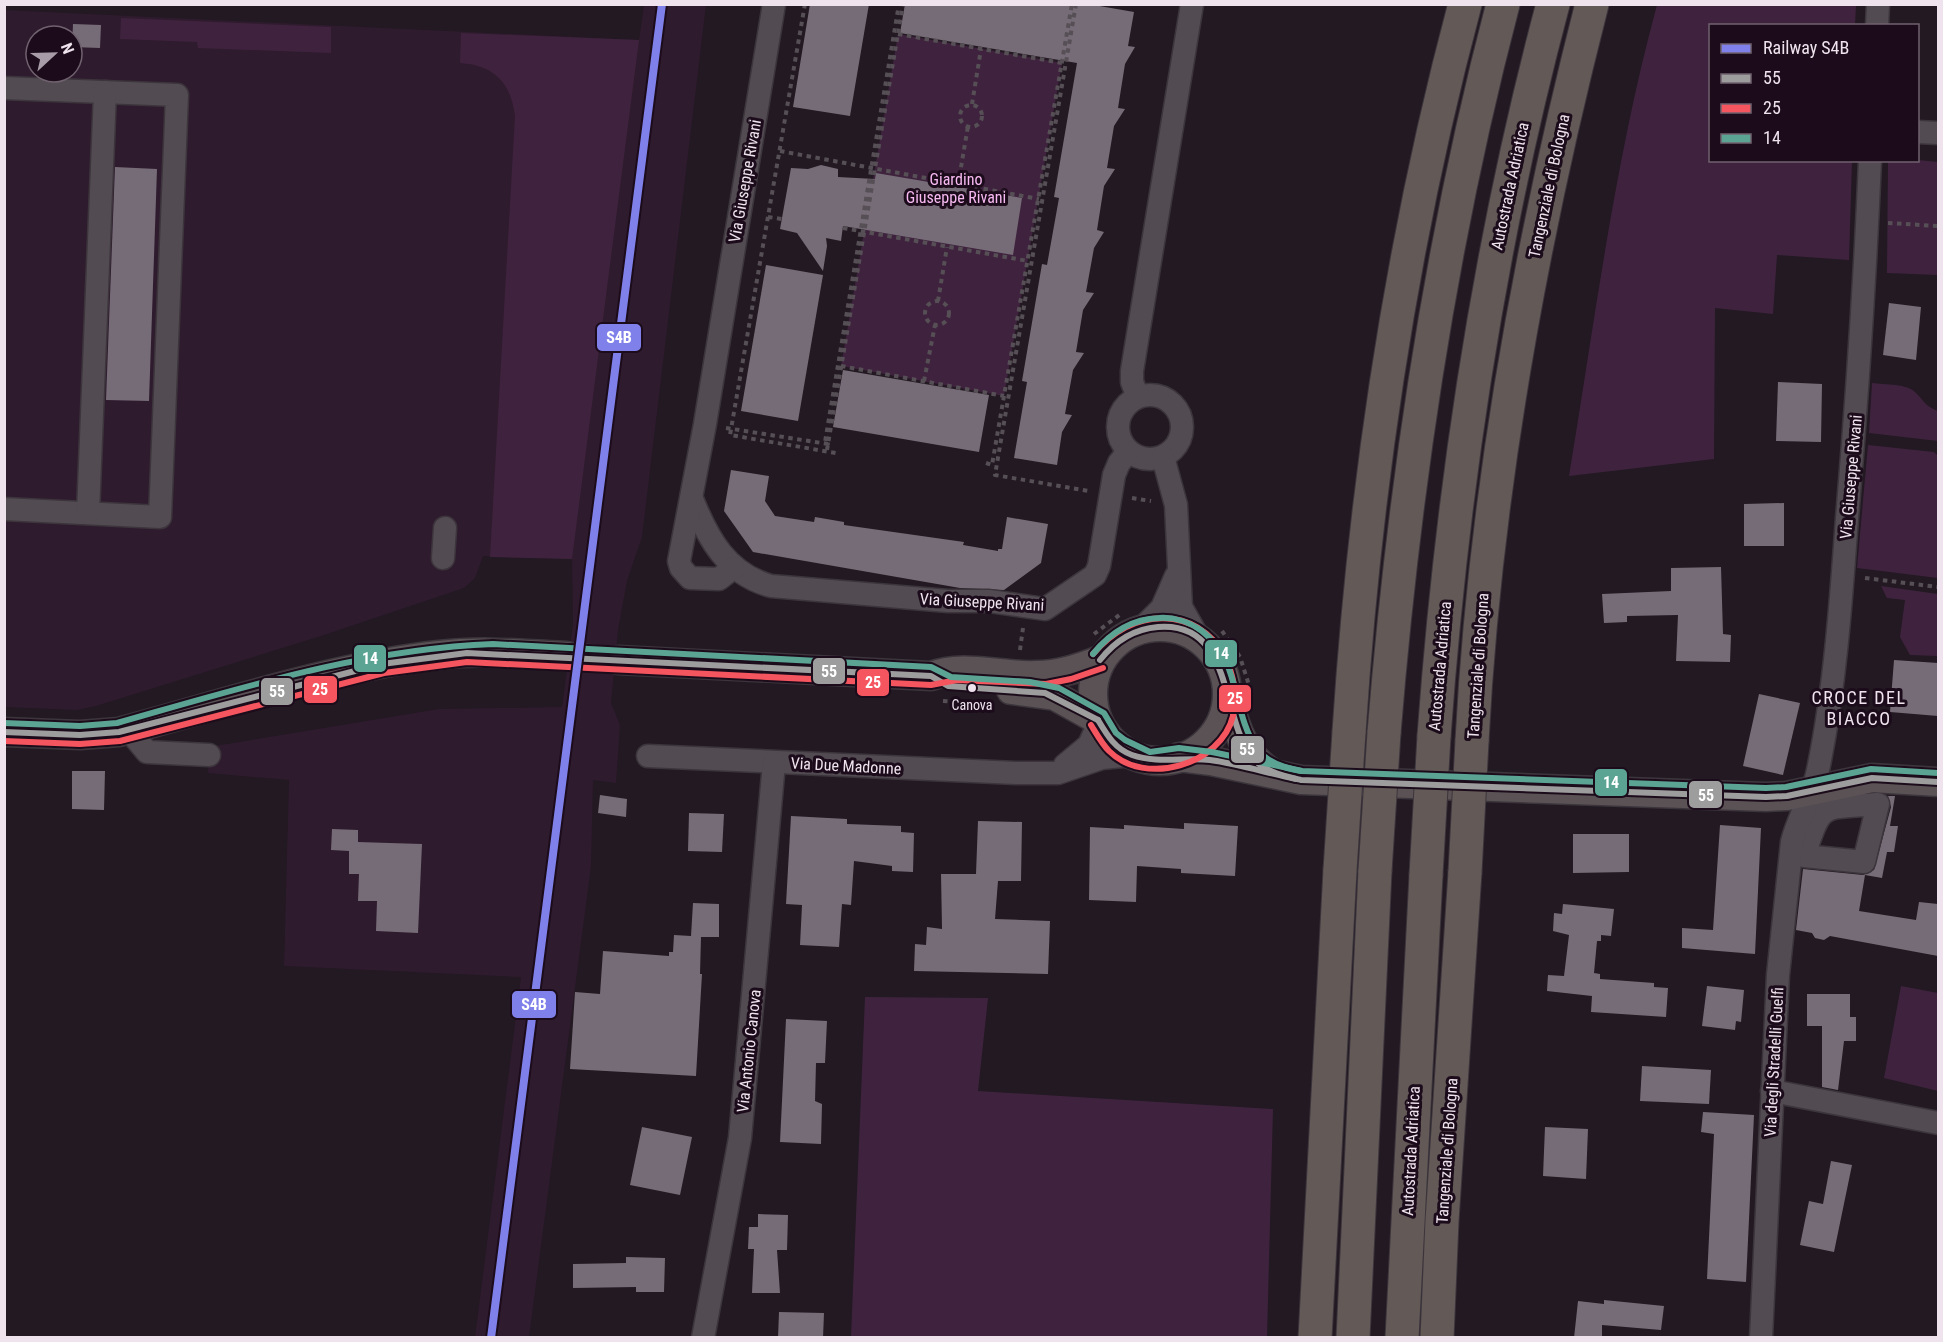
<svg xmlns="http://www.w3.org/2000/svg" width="1943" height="1342" font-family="'Roboto Condensed',sans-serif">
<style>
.built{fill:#2f1b2e;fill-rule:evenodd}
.green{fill:#3f233e}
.building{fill:#766c77}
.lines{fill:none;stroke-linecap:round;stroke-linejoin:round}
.major-tunnel{stroke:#413741;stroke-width:28;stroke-dasharray:28 14;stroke-linecap:butt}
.minor-casing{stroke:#3c353c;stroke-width:25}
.major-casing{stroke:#3c353c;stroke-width:31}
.highway-casing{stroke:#3c353c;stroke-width:35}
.path{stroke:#564f55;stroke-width:4;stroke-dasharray:4.5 4.5;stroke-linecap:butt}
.minor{stroke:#524b52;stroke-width:22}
.major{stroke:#5a5254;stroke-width:28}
.highway{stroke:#635a58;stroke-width:33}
.highway-bridge-casing{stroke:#3c353c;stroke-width:35;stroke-linecap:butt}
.highway-bridge{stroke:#635a58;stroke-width:33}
.bus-1-casing{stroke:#1c0c1b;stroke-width:10}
.bus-2-casing{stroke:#1c0c1b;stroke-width:10}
.bus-3-casing{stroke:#1c0c1b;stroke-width:10}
.bus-1{stroke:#9d9d9d;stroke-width:6}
.bus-2{stroke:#f5555e;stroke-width:6}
.bus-3{stroke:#5ba494;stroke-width:6}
.rail-1-casing{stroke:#1c0c1b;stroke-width:12}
.rail-1{stroke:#8080ea;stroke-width:8}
.bus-dot{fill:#efe3ee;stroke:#1c0c1b;stroke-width:2}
.labels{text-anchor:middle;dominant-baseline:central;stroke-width:6;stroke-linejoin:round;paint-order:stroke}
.bus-label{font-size:14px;fill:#efe3ee;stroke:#1c0c1b}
.park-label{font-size:16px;fill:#f7baf2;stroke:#1c0c1b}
.street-label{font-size:16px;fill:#efe3ee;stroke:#1c0c1b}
.neighbourhood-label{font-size:18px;letter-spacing:1.5px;fill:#efe3ee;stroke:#1c0c1b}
.line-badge{stroke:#1c0c1b;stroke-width:2}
.badge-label{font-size:16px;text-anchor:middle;font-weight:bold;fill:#fff}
</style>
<rect width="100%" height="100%" fill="#221922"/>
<path class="built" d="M 644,5 L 706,5 L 642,537 L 627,581 L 618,630 L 611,703 L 620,725 L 616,783 L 593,780 L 591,866 L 529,1337 L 475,1337 L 521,977 L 284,966 L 289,780 L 208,773 L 209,747 L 439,709 L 562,707 L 573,624 L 572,559 L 483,556 L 475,578 L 464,588 L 321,636 L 96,706 L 77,710 L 5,707 L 5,10 L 639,40 ZM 36,36 L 72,36 L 72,72 L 36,72 Z"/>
<g class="green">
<path d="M 1657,5 L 1856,5 L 1855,25 L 1710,26 L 1710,160 L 1852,161 L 1849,260 L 1777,255 L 1773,314 L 1715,308 L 1714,459 L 1569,476 C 1595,319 1615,159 1657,5 Z"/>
<polygon points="121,18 331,27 331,53 198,48 197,42 120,39"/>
<path d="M 461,33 L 639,40 L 572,559 L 490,557 L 515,116 C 511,83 494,65 460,63 Z"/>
<polygon points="898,34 1062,63 1004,396 841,366"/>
<polygon points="1918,160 1938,162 1938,275 1887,273 1888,161"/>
<path d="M 1872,383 C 1885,385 1907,383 1916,393 C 1926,403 1924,405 1938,411 L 1938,441 L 1869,433 Z"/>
<polygon points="1868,445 1934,452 1938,456 1938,578 1857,568"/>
<polygon points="1881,586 1938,594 1938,656 1910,655 1900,637 1905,600 1887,598"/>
<polygon points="1901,986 1938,993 1938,1091 1884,1078"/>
<polygon points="865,997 988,998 978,1091 1273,1109 1267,1337 851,1337"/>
</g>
<g class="building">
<polygon points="810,4 869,4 850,116 793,107"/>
<polygon points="905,4 1088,4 1134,12 1128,46 1135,47 1125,64 1118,108 1125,109 1114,126 1107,168 1115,169 1104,186 1097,230 1104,232 1094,248 1086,292 1094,293 1083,310 1076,352 1084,353 1073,370 1065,414 1072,415 1062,432 1057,465 1014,458 1027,382 1022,381 1042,264 1047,265 1059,198 1054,197 1077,63 900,33"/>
<polygon points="73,24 101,25 100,48 72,47"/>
<polygon points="821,165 838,169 838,177 875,179 876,173 1022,198 1013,255 843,226 841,241 826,238 827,246 823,271 797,233 780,229 791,168 808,169"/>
<polygon points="115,167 157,169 149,401 106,400"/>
<polygon points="766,265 823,275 798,421 741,411"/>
<polygon points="1889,303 1921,307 1916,360 1883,355"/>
<polygon points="843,370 989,395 979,452 833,427"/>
<polygon points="1778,382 1822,384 1821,442 1776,441"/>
<polygon points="731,470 769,476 765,501 775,516 814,522 815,517 844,522 844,525 964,542 963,545 998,551 998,549 1002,549 1007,517 1048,524 1041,563 1004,590 960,588 753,552 724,511"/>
<polygon points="1784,503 1784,546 1744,546 1744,504"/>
<polygon points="1721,567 1723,634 1731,635 1730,662 1676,661 1678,615 1627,616 1627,622 1604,623 1602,594 1671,591 1671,568"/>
<polygon points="1894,660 1938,663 1938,716 1890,712"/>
<polygon points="1759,694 1800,703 1783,775 1743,766"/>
<polygon points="72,771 105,771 104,810 72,809"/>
<polygon points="600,795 627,799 626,817 598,813"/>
<polygon points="1888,796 1895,796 1890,826 1898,826 1894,852 1887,852 1882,878 1865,875 1859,911 1916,920 1919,902 1938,904 1938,956 1830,936 1824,940 1815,938 1812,933 1796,930 1803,869 1863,875 1874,870 1891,807"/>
<polygon points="689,813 724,814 722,852 688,851"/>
<polygon points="791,816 847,819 847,824 901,826 901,832 914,833 913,872 892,871 892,866 854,861 851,905 842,904 839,947 800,945 802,905 786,904"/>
<polygon points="978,821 1022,822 1021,881 998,881 995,919 1050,921 1048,974 914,971 915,944 926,945 927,927 942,929 941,874 976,874"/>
<polygon points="1184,823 1238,826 1235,876 1181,873 1181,869 1137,866 1136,902 1089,900 1090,827 1124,829 1124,825 1184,829"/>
<polygon points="1720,825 1761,828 1755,954 1682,948 1682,928 1713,930"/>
<polygon points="332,829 358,830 358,842 422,844 418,933 376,931 377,901 358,901 359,874 349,874 349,851 331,850"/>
<polygon points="1573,834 1629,834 1629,872 1573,873"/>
<polygon points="693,903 719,904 719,937 698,937 701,937 700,974 702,974 696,1076 570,1069 575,992 600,994 603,951 669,956 669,952 673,952 674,935 691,936"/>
<polygon points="1563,904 1614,909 1611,936 1601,935 1601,941 1597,941 1594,973 1600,974 1600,979 1654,983 1654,987 1668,988 1666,1017 1591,1012 1592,996 1547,991 1548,975 1564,976 1569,935 1553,931 1554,913 1562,914"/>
<polygon points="1707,986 1744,990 1741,1022 1736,1021 1735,1030 1702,1026"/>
<polygon points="1807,994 1850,994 1850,1017 1856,1017 1856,1041 1844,1041 1838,1090 1822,1087 1822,1026 1807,1026"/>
<polygon points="786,1019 827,1021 825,1063 816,1063 815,1101 822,1104 821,1144 780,1142"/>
<polygon points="1642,1066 1711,1070 1709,1104 1640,1101"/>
<polygon points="1703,1112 1754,1115 1746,1282 1707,1279 1714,1134 1701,1132"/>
<polygon points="642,1127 692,1137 680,1195 630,1185"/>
<polygon points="1545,1127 1588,1129 1586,1179 1543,1176"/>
<polygon points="1831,1161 1852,1165 1834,1252 1800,1245 1809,1201 1823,1204"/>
<polygon points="758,1214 788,1215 787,1250 777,1250 780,1293 752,1293 754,1249 748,1249 749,1227 758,1227"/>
<polygon points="626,1257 665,1258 664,1292 636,1292 636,1287 573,1288 573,1264 626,1263"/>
<polygon points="1604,1300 1664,1306 1661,1330 1602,1325 1602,1338 1574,1338 1578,1301 1604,1304"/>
<polygon points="779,1312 824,1313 823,1338 778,1338"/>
</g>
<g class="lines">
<polyline class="major-tunnel" points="567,656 619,660"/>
<g class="minor-casing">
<g id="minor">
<polyline points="1877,26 1878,4"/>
<polyline points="4,88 177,95 160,517 4,509"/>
<polyline points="1918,132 1938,133"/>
<circle cx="1150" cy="427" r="32"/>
<polyline points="1138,397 1132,382 1132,371 1192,4"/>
<polyline points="1163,457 1176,505 1181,607 1199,639"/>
<path d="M 692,499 C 708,539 727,574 771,586 L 948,601 L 989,601 L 1045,609 L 1095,575 L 1099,566 L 1114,475 L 1119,463 L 1128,452"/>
<polyline points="88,513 105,92"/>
<polyline points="443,558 445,528"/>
<polyline points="733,568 719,579 690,578 681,568 679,561 705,424 774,4"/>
<polyline points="1140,630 1162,608 1176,576"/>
<polyline points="128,729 147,752 209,755"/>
<polyline points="648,756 1016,773 1058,773 1102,758 1132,755"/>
<polyline points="1065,765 1089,745 1099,723"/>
<path d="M 1878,804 L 1864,862 L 1804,856 C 1822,800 1821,809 1878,804 Z"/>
<polyline points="1772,1091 1938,1123"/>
<polyline points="703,1338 740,1138 774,763"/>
<path d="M 1761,1338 L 1778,975 L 1792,842 C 1798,817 1813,796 1818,770 C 1835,688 1841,602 1847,518 C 1857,399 1865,280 1870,160"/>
</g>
</g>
<g class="major-casing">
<g id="major">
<circle cx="1160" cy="694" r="67"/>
<path d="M 619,660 L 931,676 C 965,663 1000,677 1037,675 C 1059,675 1079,668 1100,660"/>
<polyline points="1011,690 1055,696 1098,720"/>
<path d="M 1228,700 C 1236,729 1245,756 1272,773"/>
<path d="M 4,732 L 80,735 L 119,732 C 221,705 335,666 439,655 C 481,650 524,654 567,656"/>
<polyline points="1179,757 1211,761 1301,780 1766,797 1787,796 1872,778 1938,782"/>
</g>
</g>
<g class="highway-casing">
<g id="highway">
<path d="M 1349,732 C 1365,486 1401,243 1465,4"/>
<path d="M 1384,733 C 1404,487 1440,243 1503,4"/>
<path d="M 1434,736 C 1452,489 1489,243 1553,4"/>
<path d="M 1472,741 C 1485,491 1530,246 1592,4"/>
<polyline points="1315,1338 1340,870"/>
<polyline points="1353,1338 1375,871"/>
<polyline points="1402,1338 1426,875"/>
<polyline points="1437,1338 1442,1221 1465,872"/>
</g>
</g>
<g class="path">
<polyline points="805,4 730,435 836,453"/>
<polyline points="1076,4 995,475 1089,491"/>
<polyline points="898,34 1062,63"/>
<polyline points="972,104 981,49"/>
<circle cx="971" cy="116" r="11"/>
<polyline points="780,151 1039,199"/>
<polyline points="958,185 968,126"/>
<polyline points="768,217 782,219"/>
<polyline points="1888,223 1938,226"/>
<polyline points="843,228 1028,261"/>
<polyline points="938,301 947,247"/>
<circle cx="937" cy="313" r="12"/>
<polyline points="841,366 1004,396"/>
<polyline points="924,381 935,325"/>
<polyline points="726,428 828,444 825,442 899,4"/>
<polyline points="827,450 903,4"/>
<polyline points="986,463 992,465 1072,4"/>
<polyline points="1132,498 1151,501"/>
<polyline points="1865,578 1938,587"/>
<polyline points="1222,631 1240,657 1249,685"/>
<polyline points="1094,634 1122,613"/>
<polyline points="1020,650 1023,628"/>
<polyline points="943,701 989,704"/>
</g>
<use href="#minor" class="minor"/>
<use href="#major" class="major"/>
<use href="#highway" class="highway"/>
<g class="highway-bridge-casing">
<g id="highway-bridge">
<polyline points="1340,870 1349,732"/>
<polyline points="1375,871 1384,733"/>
<polyline points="1465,872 1472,741"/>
<polyline points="1426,875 1434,736"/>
</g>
</g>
<use href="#highway-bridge" class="highway-bridge"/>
<g class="bus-1-casing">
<g id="bus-1">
<path d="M 1100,660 C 1115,641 1133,629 1158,627 C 1234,621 1220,717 1252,757 C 1264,772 1284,776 1301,780 L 1766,797 L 1787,796 L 1872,778 L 1938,782"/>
<path d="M 1098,720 C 1107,735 1115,749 1132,755 C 1157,764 1185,757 1210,760 C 1239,764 1267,773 1296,779"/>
<polyline points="4,732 80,735 119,732 382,664 467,653 931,676 948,686 1045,693 1098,720"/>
</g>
</g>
<g class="bus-2-casing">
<g id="bus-2">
<path d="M 1091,725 C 1096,733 1102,744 1109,751 C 1145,787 1221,765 1233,716 C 1238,696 1234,681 1228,663 C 1219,640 1197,622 1173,619 C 1140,615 1114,630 1093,654"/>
<polyline points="4,741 80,744 120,741 384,673 467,662 931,685 957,680 1046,684 1071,679 1103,668"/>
</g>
</g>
<g class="bus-3-casing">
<g id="bus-3">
<path d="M 1093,654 C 1110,633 1131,619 1159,618 C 1174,617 1190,622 1202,631 C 1242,662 1231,711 1257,749 C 1267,763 1285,768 1301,771"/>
<path d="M 4,723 L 80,726 L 117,723 C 241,688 364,649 493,644 L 931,667 L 951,677 L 1030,682 L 1059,688 L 1104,713 L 1116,733 L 1125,740 L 1150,752 L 1179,748 L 1212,752 L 1302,771 L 1766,788 L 1786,787 L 1871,769 L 1938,773"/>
</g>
</g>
<use href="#bus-1" class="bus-1"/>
<use href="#bus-2" class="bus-2"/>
<use href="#bus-3" class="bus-3"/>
<g class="rail-1-casing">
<polyline id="rail-1" points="491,1338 662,4"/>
</g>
<use href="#rail-1" class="rail-1"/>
</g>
<circle class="bus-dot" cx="972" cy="688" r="5"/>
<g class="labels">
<g class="bus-label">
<text x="972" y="705">Canova</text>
</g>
<g class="park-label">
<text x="956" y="179">Giardino<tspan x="956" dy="18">Giuseppe Rivani</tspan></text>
</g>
<g class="street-label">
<text transform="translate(745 181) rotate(-80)">Via Giuseppe Rivani</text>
<text transform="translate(1510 186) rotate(-78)">Autostrada Adriatica</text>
<text transform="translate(1549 186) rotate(-78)">Tangenziale di Bologna</text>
<text transform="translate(1851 477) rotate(-85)">Via Giuseppe Rivani</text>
<text transform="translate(982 602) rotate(3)">Via Giuseppe Rivani</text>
<text transform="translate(1440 666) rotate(-85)">Autostrada Adriatica</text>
<text transform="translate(1478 666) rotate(-86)">Tangenziale di Bologna</text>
<text transform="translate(846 766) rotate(3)">Via Due Madonne</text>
<text transform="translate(749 1051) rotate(-84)">Via Antonio Canova</text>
<text transform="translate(1774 1062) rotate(-87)">Via degli Stradelli Guelfi</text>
<text transform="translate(1411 1151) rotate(-87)">Autostrada Adriatica</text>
<text transform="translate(1447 1151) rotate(-86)">Tangenziale di Bologna</text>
</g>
<g class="neighbourhood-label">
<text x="1859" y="697">CROCE DEL<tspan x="1859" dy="21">BIACCO</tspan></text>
</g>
</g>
<g class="line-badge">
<rect x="596" y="323" width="46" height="29" rx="6" fill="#8080ea"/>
<rect x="1204" y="639" width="34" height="29" rx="6" fill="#5ba494"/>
<rect x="353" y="644" width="34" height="29" rx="6" fill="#5ba494"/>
<rect x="812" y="657" width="34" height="28" rx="6" fill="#9d9d9d"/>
<rect x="856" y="668" width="34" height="29" rx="6" fill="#f5555e"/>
<rect x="303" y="675" width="35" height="29" rx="6" fill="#f5555e"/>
<rect x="260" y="677" width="34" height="29" rx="6" fill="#9d9d9d"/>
<rect x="1218" y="684" width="34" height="29" rx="6" fill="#f5555e"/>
<rect x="1230" y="735" width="35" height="29" rx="6" fill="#9d9d9d"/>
<rect x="1594" y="768" width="34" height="29" rx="6" fill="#5ba494"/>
<rect x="1688" y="780" width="35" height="29" rx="6" fill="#9d9d9d"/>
<rect x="511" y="990" width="46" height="29" rx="6" fill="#8080ea"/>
</g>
<g class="badge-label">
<text x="619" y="343">S4B</text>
<text x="1221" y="659">14</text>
<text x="370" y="664">14</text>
<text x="829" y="677">55</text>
<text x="873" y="688">25</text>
<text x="320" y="695">25</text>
<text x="277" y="697">55</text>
<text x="1235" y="704">25</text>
<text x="1247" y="755">55</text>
<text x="1611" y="788">14</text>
<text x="1706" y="801">55</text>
<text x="534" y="1010">S4B</text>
</g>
<rect width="1943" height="1342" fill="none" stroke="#efe3ee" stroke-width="12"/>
<rect x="1709" y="24" width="210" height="138" fill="#1c0c1b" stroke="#70626f" stroke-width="1.5"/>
<rect x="1721" y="44" width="30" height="9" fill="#8080ea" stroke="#70626f" stroke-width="1.5"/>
<text x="1763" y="54" font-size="18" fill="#efe3ee">Railway S4B</text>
<rect x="1721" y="74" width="30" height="9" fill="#9d9d9d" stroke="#70626f" stroke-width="1.5"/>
<text x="1763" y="84" font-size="18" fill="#efe3ee">55</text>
<rect x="1721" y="104" width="30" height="9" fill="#f5555e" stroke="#70626f" stroke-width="1.5"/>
<text x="1763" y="114" font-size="18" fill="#efe3ee">25</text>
<rect x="1721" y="134" width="30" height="9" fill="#5ba494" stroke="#70626f" stroke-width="1.5"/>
<text x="1763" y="144" font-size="18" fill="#efe3ee">14</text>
<g transform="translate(54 54) rotate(68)"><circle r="28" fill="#1c0c1b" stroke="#70626f" stroke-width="1.5"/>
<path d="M0-4.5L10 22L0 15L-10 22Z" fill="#a79ca7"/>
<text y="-9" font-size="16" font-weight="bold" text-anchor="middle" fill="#efe3ee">N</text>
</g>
</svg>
